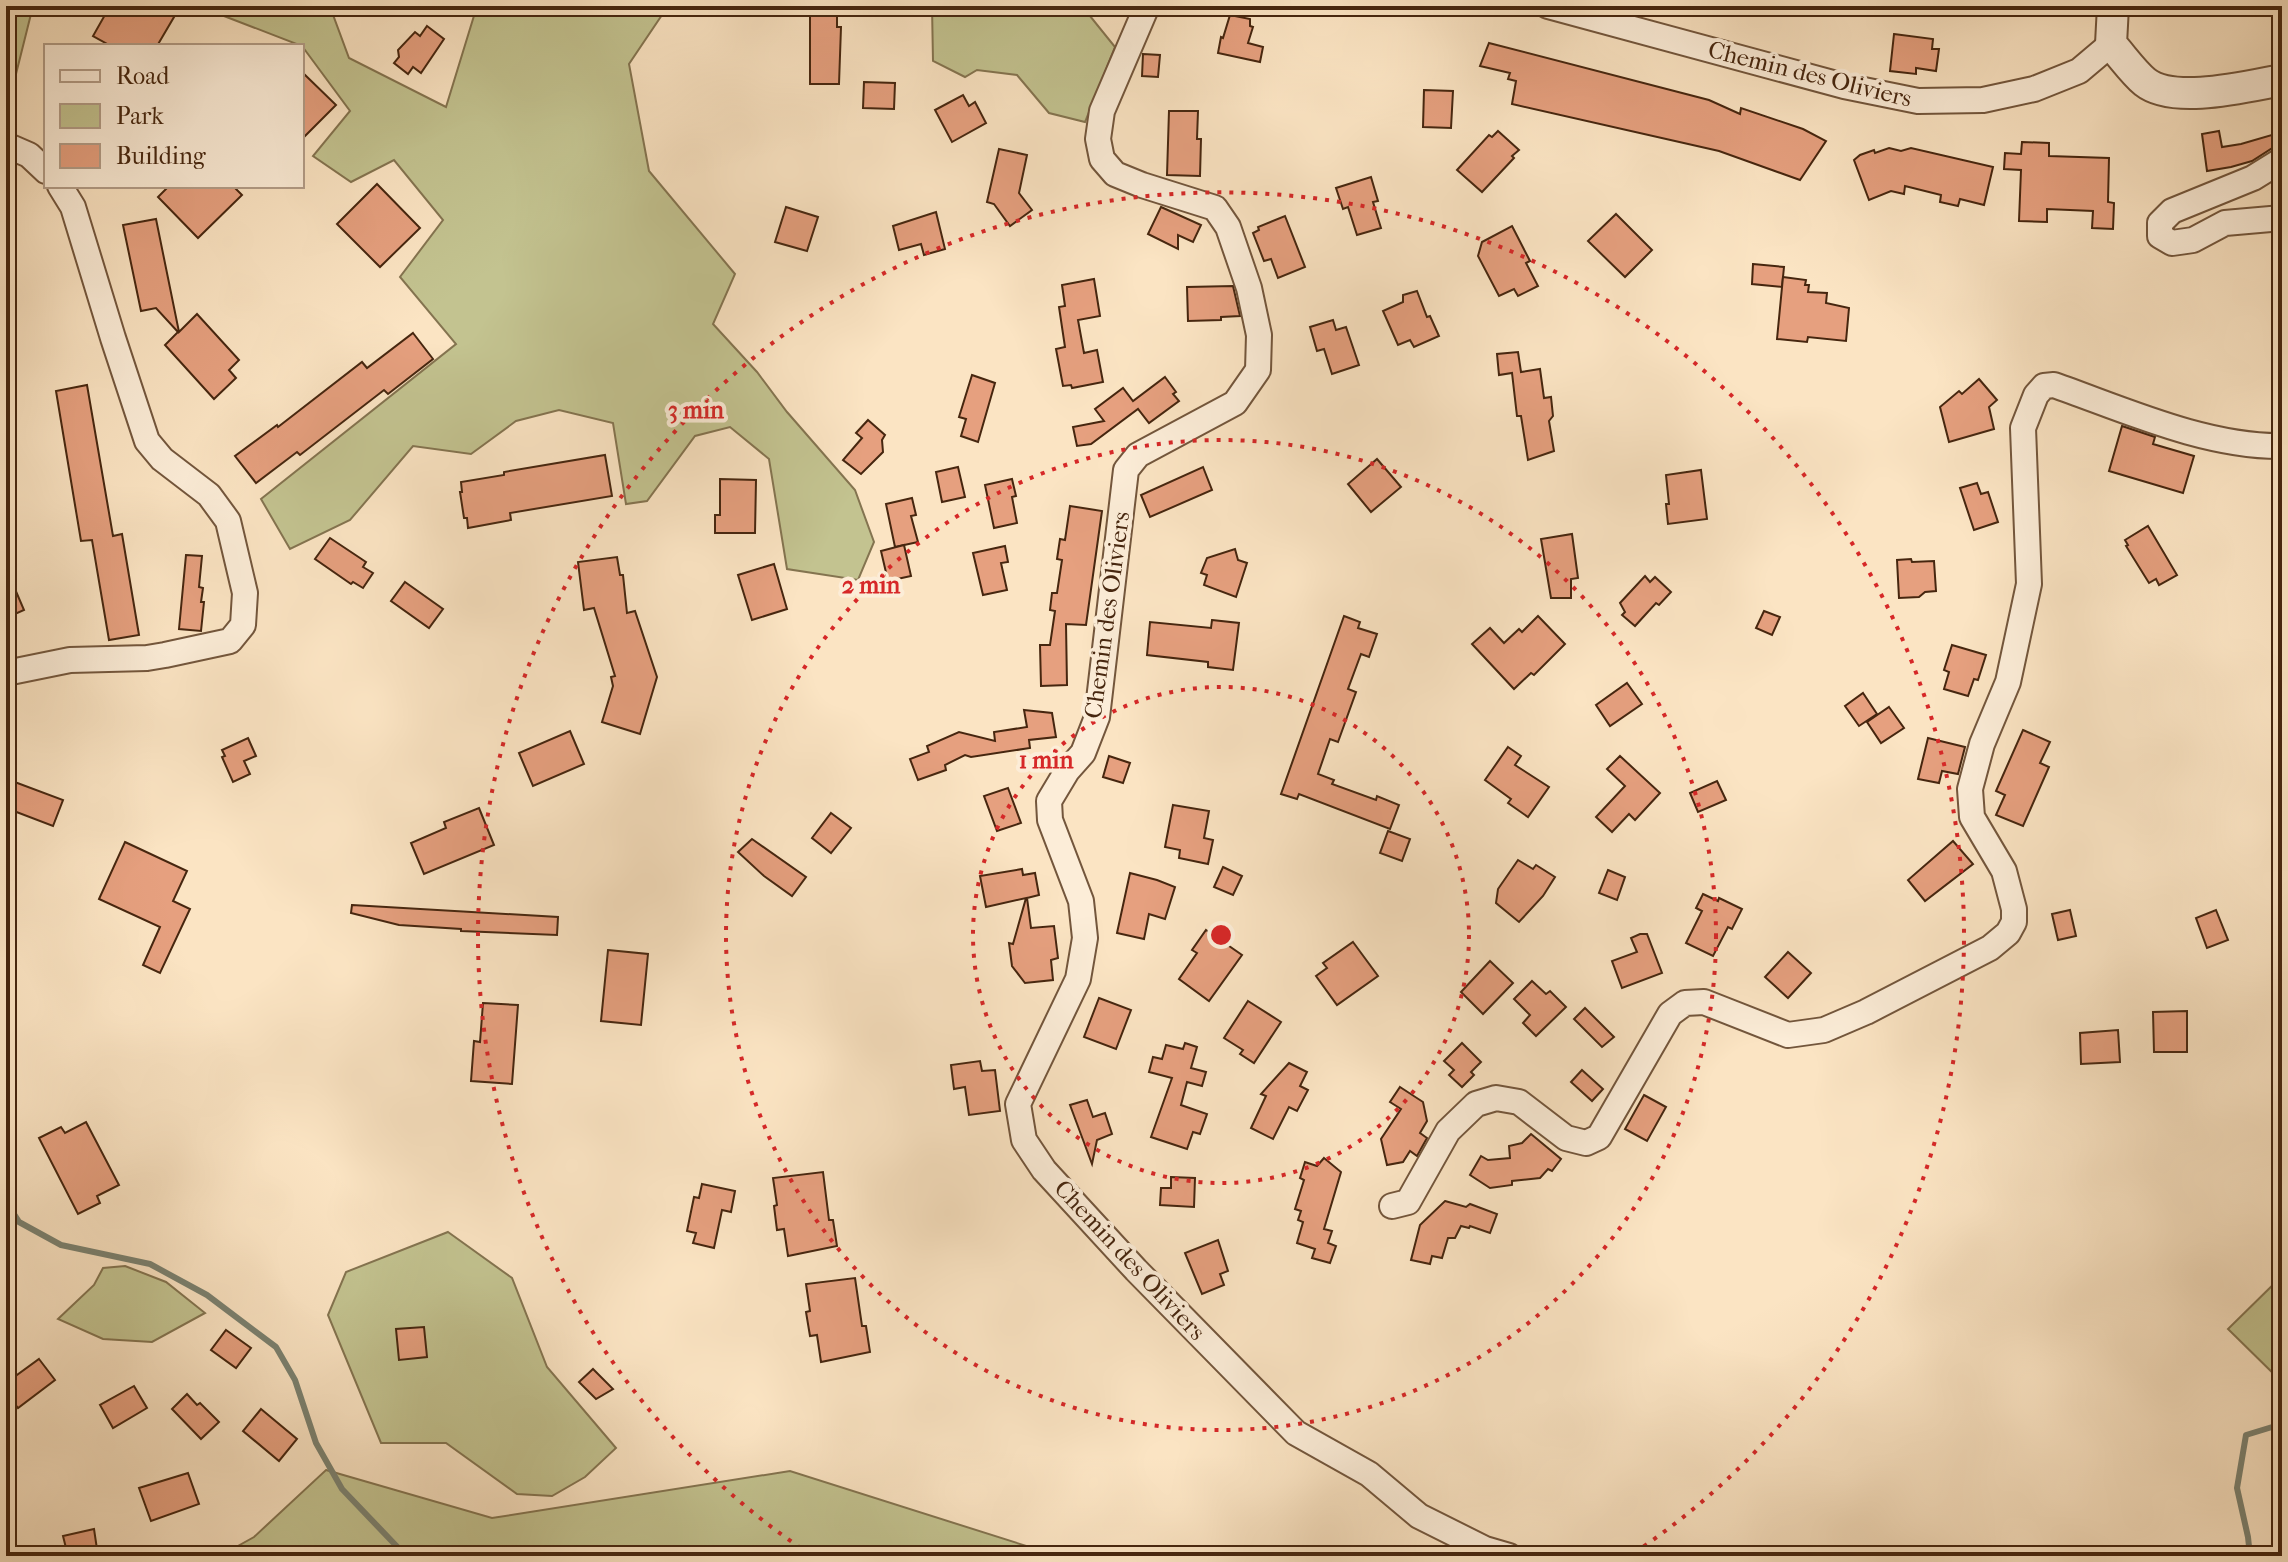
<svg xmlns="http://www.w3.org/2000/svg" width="2288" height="1562" font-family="'IM FELL French Canon',serif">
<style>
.green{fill:#c3c390;stroke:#847450;stroke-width:2}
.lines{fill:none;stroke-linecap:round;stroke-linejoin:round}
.stream{stroke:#7b8271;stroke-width:6}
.building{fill:#e6a07f;stroke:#46260f;stroke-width:2}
.minor-casing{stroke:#73563c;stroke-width:28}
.tertiary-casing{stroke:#73563c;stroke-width:34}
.minor{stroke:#fcedd8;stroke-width:24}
.tertiary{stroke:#fcedd8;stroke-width:30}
.ring{fill:none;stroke:#d62828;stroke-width:4;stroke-dasharray:4 8}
.labels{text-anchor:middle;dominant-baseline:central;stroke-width:8;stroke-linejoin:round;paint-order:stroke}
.street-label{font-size:24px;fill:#46260f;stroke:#fcedd8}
.centre{fill:#d62828;stroke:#fcedd8;stroke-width:4}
.ring-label{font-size:24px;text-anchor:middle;font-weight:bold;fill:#d62828;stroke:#fcedd8;stroke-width:8;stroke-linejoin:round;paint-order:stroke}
</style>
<rect width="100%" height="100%" fill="#fbe4c3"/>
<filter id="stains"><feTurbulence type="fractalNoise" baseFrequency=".0025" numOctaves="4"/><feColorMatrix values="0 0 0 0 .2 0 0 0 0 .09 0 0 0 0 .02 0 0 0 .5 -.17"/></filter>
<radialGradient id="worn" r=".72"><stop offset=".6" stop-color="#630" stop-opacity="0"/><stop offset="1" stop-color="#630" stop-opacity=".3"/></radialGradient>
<g class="green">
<polygon points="6,6 33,6 10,98 6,97"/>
<polygon points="198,6 335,6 332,12 349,58 446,107 477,6 668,6 629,64 649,171 735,274 713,324 757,372 787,412 855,490 874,542 858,580 787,569 769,459 730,427 695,436 647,501 626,504 613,423 559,410 516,421 471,454 413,446 350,520 290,549 261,499 456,344 400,277 443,220 394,160 351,182 313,156 350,111 302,46"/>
<polygon points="932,6 1082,6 1115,47 1085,122 1049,113 1017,75 977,70 965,77 933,61"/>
<polygon points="448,1232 512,1278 547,1367 616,1448 585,1477 552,1496 517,1494 446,1443 381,1443 328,1315 346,1272"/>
<polygon points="125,1266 166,1282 205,1313 152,1342 103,1339 58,1319 94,1285 103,1268"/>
<polygon points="2282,1276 2282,1382 2228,1329"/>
<polygon points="326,1470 492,1518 790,1471 1058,1556 220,1556 254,1537"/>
</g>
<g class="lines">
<g class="stream">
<polyline points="6,1102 8,1106 6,1114"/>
<polyline points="6,1202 19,1222 61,1245 150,1264 207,1295 276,1347 295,1380 316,1443 342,1489 406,1556"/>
<polyline points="2250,1556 2248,1537 2237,1488 2246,1435 2282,1424"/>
</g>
</g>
<g class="building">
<polygon points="110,6 155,6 174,17 157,46 111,46 93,36"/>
<polygon points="810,6 832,6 832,14 837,14 837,27 841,27 839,84 810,84"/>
<polygon points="1230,15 1250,19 1250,26 1253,27 1248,43 1263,47 1260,62 1218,53 1221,37 1223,38"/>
<polygon points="427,26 444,39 421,73 413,67 408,74 394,63 399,57 398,50 415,32 420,36"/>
<polygon points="1894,34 1933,39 1932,49 1939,49 1936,71 1916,68 1916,74 1890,71"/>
<polygon points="1489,43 1709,100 1740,114 1741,108 1803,129 1826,141 1800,180 1719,151 1512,104 1516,81 1508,79 1510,73 1480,66"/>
<polygon points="1143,54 1160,55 1158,77 1142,76"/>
<polygon points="302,72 336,105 302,139"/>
<polygon points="864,82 895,83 894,109 863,108"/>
<polygon points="1424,90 1453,91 1451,128 1423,127"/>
<polygon points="963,95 969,106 975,102 986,123 952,142 935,110"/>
<polygon points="1169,111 1198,111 1197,139 1201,139 1200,176 1167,175"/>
<polygon points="1498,131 1519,150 1512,156 1514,158 1482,192 1457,170 1489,135 1492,137"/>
<polygon points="2219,131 2222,147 2241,144 2282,132 2282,145 2274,147 2252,161 2231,167 2207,171 2202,134"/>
<polygon points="2022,142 2049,143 2049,156 2109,158 2108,202 2114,203 2113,229 2092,228 2093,211 2047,209 2047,222 2019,221 2021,170 2004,169 2005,153 2021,154"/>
<polygon points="1889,148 1901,151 1911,148 1993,167 1984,205 1960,199 1958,206 1940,202 1941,195 1905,186 1904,194 1891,191 1869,200 1854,160 1860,155 1874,150 1875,153"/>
<polygon points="999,149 1027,155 1019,193 1032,210 1010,226 994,204 987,202"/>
<polygon points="1371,177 1378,201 1373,202 1381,228 1357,235 1348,207 1343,209 1336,188"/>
<polygon points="377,184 420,228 380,267 337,224"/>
<polygon points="169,186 233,186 242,195 198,238 158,197"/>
<polygon points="786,207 818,217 807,251 775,242"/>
<polygon points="1161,207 1201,225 1193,242 1178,235 1178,249 1148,234"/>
<polygon points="936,212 945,249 924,255 921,244 899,250 893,226"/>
<polygon points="1616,214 1652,250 1625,277 1588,241"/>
<polygon points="1285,216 1305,267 1278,278 1271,259 1264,261 1253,233 1259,230 1258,227"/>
<polygon points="156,219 179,332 197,314 239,360 229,370 236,378 214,399 165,345 178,332 156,308 141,311 123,225"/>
<polygon points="1512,226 1530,261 1526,263 1538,286 1518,296 1514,289 1499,296 1478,256 1482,242"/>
<polygon points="1753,264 1784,267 1782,287 1752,284"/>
<polygon points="1783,277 1806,280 1805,285 1809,285 1808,292 1827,293 1826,303 1849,308 1846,341 1808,337 1807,342 1777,339"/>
<polygon points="1094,279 1100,316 1078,320 1084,353 1097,350 1103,382 1072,388 1071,385 1063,386 1056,349 1065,347 1059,307 1065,306 1062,285"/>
<polygon points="1233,286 1240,316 1221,317 1221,320 1188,321 1187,287"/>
<polygon points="1417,291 1427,317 1430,316 1439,336 1414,347 1410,340 1398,345 1383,311 1403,302 1403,295"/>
<polygon points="1333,320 1336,330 1346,327 1359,365 1332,374 1324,349 1317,351 1310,327"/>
<polygon points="413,333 433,359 388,394 384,390 300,455 297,452 256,483 235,456 277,425 278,427 362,362 367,368"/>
<polygon points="1518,352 1521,372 1540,369 1544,398 1551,397 1553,416 1549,421 1554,451 1528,460 1521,416 1517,416 1512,373 1499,375 1497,354"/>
<polygon points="972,375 995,383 978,442 961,436 966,419 959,417"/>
<polygon points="1165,377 1176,392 1173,394 1179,401 1149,423 1138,409 1091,444 1077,446 1073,427 1104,421 1095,409 1123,388 1133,401"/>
<polygon points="1979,379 1997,400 1989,407 1994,429 1949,442 1940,407 1959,391 1962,394"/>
<polygon points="87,385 113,536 122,534 139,635 109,640 92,540 81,541 56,391"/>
<polygon points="868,420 885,435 882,440 883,452 861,474 843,460 862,438 856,433"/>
<polygon points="2122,426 2155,437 2153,444 2194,456 2183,493 2109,471"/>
<polygon points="605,455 612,496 510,513 511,520 468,528 467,518 464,518 460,492 462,492 461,482 504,475 504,472"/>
<polygon points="1377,459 1401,487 1371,512 1348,484"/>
<polygon points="958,467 965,497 942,502 936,472"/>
<polygon points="1203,467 1212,490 1150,517 1141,495"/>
<polygon points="1701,470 1707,519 1668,524 1666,504 1669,504 1666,475"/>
<polygon points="720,479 756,480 755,533 715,533 715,515 720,515"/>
<polygon points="1012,479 1016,496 1012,497 1017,523 994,528 985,485"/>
<polygon points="1977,483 1981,494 1988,492 1998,522 1974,530 1960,488"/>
<polygon points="912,498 916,515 911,516 918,542 895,547 886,504"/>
<polygon points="1070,506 1102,511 1086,625 1066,624 1067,685 1041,686 1040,645 1050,645 1055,611 1050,610 1052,593 1057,593 1062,560 1057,559 1060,539 1065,540"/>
<polygon points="2148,526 2177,575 2159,585 2156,579 2149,583 2126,546 2128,545 2125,540"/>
<polygon points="1572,534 1578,578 1571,579 1571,598 1551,598 1541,539"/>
<polygon points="330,538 366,562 363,567 373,573 363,588 353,582 351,584 315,559"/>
<polygon points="904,545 911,576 888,581 881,551"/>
<polygon points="1005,546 1008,562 1001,563 1007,590 983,595 973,553"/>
<polygon points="1235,549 1238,560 1247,563 1236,597 1204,585 1207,575 1201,573 1207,558"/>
<polygon points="186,555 202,556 199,587 203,588 201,602 204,602 201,631 179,629"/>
<polygon points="617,557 620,575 623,575 627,613 635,611 657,677 640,734 602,722 613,686 611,677 615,676 594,608 584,610 578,562"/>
<polygon points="1911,559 1912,562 1934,561 1936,591 1925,592 1919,597 1899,598 1897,560"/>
<polygon points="774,564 787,609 752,620 738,575"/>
<polygon points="6,568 24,610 6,618"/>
<polygon points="1645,576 1650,582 1655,577 1671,592 1659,605 1656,603 1635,626 1622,615 1625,612 1620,603"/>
<polygon points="405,582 443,609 429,628 391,601"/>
<polygon points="1764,611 1780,617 1772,635 1756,628"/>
<polygon points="1344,616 1360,622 1358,628 1377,634 1369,657 1361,654 1348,689 1356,692 1338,742 1330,739 1318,774 1334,780 1332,784 1376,800 1377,796 1399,805 1390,829 1299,794 1297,799 1281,794"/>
<polygon points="1538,616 1565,644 1534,675 1531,673 1514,689 1472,644 1490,628 1504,643 1519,629 1522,632"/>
<polygon points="1212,620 1239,623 1233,670 1208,667 1208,662 1147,655 1150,622 1211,628"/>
<polygon points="1952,645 1986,655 1978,680 1974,679 1968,696 1944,689 1949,672 1944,670"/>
<polygon points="1627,683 1642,704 1610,726 1596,705"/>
<polygon points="1863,693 1877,714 1859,726 1845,706"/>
<polygon points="1889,707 1904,728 1881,743 1867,722"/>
<polygon points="1024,710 1052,713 1056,737 1029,740 1030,748 971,757 965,755 945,765 946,770 918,780 910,759 929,752 927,746 959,732 995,741 994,732 1027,727"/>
<polygon points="2023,730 2050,742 2040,763 2049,767 2023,826 1996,815 2005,795 1996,791"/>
<polygon points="570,731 584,764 533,786 519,753"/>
<polygon points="248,738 256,756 244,761 250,774 233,782 222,757 225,756 222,750"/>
<polygon points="1928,738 1965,747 1958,774 1942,771 1939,783 1918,779"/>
<polygon points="1508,747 1521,756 1515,765 1549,787 1528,817 1508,803 1511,799 1485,780"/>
<polygon points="1109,756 1130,763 1123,783 1103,777"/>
<polygon points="1620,756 1660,793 1635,820 1629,814 1612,832 1596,817 1625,786 1607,769"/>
<polygon points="12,781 63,800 53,826 6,808 6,796"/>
<polygon points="1717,781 1726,800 1698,812 1690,793"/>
<polygon points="1008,788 1021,823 997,831 984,796"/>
<polygon points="1173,805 1209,811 1204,838 1213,840 1208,864 1179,858 1180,850 1165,847"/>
<polygon points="479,808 494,845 424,874 411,843 446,828 444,822"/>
<polygon points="831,813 851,828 831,853 812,838"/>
<polygon points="1388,831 1410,839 1402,861 1380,853"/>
<polygon points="752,839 806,877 792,896 764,876 738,852"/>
<polygon points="1953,841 1973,864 1925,901 1908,880"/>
<polygon points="125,842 187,871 173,901 190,909 160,973 143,965 160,927 99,899"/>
<polygon points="1518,860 1533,869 1536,865 1555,877 1543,896 1519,922 1496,903 1498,889"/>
<polygon points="1223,867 1242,876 1233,895 1214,887"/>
<polygon points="1022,869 1023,875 1035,873 1039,895 1027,898 1031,928 1054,926 1058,958 1051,960 1053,980 1025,983 1012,966 1009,943 1013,944 1026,898 986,907 980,876"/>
<polygon points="1608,870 1625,877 1617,900 1599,893"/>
<polygon points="1130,873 1157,880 1175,887 1165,919 1149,914 1144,939 1117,933"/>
<polygon points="1703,894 1718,901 1719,898 1742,909 1732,929 1728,927 1713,956 1686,943 1702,911 1696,908"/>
<polygon points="352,905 558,917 557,935 461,931 461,929 399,925 351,913"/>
<polygon points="2070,910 2076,936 2058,940 2052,914"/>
<polygon points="2216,910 2228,940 2207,948 2196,918"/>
<polygon points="1206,930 1242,955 1209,1001 1179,979 1197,953 1192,950"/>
<polygon points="1640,934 1647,934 1662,973 1622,988 1612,961 1637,952 1631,938"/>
<polygon points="1353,942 1378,976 1337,1005 1316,976 1327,968 1323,963"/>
<polygon points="608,950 648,954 641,1025 601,1021"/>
<polygon points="1788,952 1811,973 1788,998 1765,977"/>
<polygon points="1490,961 1513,983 1483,1014 1461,992"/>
<polygon points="1532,981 1546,994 1550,991 1566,1007 1536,1036 1523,1023 1530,1015 1514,999"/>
<polygon points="1099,998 1131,1010 1116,1049 1084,1037"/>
<polygon points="1248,1001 1281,1022 1254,1063 1240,1054 1243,1050 1224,1038"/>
<polygon points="483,1003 518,1005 512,1084 471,1081 474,1041 480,1042"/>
<polygon points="1585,1008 1614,1037 1602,1047 1574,1019"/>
<polygon points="2187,1011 2187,1052 2154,1052 2153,1012"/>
<polygon points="2118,1030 2120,1062 2081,1064 2080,1033"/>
<polygon points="1185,1043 1197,1047 1191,1068 1206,1072 1202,1086 1187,1082 1181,1105 1207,1114 1200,1134 1193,1132 1187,1149 1151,1137 1172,1078 1149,1072 1153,1057 1162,1059 1166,1045 1183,1049"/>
<polygon points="1462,1043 1481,1062 1471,1072 1474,1075 1462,1087 1449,1075 1454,1070 1444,1061"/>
<polygon points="980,1061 982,1071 995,1070 1000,1111 969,1115 965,1087 954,1089 951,1065"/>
<polygon points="1289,1063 1307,1072 1300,1086 1308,1090 1297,1111 1289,1107 1273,1139 1251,1128 1266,1096 1261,1094"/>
<polygon points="1582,1070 1603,1089 1592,1101 1571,1082"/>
<polygon points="1400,1087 1423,1102 1427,1121 1420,1133 1427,1138 1417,1156 1410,1151 1403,1162 1387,1165 1381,1139 1401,1109 1390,1102"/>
<polygon points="1644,1095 1666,1107 1647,1141 1625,1129"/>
<polygon points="1087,1100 1093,1117 1105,1113 1112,1134 1097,1140 1092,1164 1070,1105"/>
<polygon points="86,1122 119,1185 97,1196 100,1203 78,1214 39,1138 61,1127 65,1133"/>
<polygon points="1531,1134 1561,1159 1552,1171 1548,1169 1540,1178 1512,1181 1512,1185 1490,1188 1470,1175 1481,1156 1488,1160 1510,1158 1509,1146 1522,1143"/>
<polygon points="1324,1158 1341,1172 1324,1229 1332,1231 1328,1243 1336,1246 1330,1263 1312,1258 1315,1249 1297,1243 1303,1222 1298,1220 1301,1211 1295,1209 1304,1180 1300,1178 1305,1162 1317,1166"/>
<polygon points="823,1172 829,1220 833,1220 837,1246 788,1256 784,1229 777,1230 774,1206 777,1205 773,1178"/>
<polygon points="1171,1177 1195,1178 1194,1207 1160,1205 1161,1188 1171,1188"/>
<polygon points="702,1184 735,1191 731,1212 722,1210 714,1248 693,1243 696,1233 687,1231 694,1197 699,1198"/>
<polygon points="1445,1201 1466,1207 1470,1204 1497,1214 1490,1233 1470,1226 1469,1228 1461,1226 1455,1238 1448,1238 1442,1258 1432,1256 1430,1264 1411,1260 1420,1225"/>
<polygon points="1218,1240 1228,1271 1220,1274 1224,1285 1202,1294 1185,1253"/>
<polygon points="855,1278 862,1326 866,1326 870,1352 821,1362 817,1335 810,1336 806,1312 810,1311 806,1284"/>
<polygon points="424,1327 427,1357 399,1360 396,1329"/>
<polygon points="226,1330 251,1348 236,1368 211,1350"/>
<polygon points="39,1359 55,1380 18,1408 6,1392 6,1383"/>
<polygon points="593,1369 613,1389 596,1399 579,1382"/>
<polygon points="134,1386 147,1408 113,1428 100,1405"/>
<polygon points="187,1394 197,1405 200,1403 219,1422 201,1439 172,1409"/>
<polygon points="261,1409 297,1439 279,1461 243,1431"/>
<polygon points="188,1473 199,1504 151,1521 139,1488"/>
<polygon points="94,1529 97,1549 79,1556 68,1556 63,1536"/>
</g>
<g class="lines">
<g class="minor-casing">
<g id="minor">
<polyline points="1147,6 1102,111 1098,139 1102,159 1115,174 1142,185 1215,208 1228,227 1249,288 1259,335 1258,370 1235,403 1138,455 1126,470 1097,717 1083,753 1067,771 1049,801 1050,820 1081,901 1085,938 1078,979 1018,1104 1024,1140 1044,1170 1136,1270 1296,1433 1369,1474 1419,1516 1485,1549 1509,1556"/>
<polyline points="1548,6 1844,86 1918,101 1983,100 2034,89 2079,71 2111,44"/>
<polyline points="6,145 29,155 46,171"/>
<polyline points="2282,160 2253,178 2172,211 2160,223 2160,236 2172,243 2193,240 2225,223 2282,218"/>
<polyline points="6,673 70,660 147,658 165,655 230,641 243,625 245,593 228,521 209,495 162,459 147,441 113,338 73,207 60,186"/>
<path d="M 1392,1206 L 1408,1202 L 1448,1131 L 1476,1104 L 1496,1098 L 1519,1102 L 1566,1138 L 1586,1143 L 1599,1137 L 1670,1014 L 1685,1003 L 1704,1002 L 1788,1035 L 1824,1030 L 1866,1012 L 1990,948 L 2008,933 L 2014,922 L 2014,909 L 2004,871 L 1972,817 L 1970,789 L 1982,744 L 2008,682 L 2029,584 L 2023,428 L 2036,395 L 2044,386 L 2054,385 C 2125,410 2206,447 2282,446"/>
</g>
</g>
<g class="tertiary-casing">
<path id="tertiary" d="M 2113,6 L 2111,44 C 2122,56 2133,72 2145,82 C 2174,105 2248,86 2282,80"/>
</g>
<use href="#minor" class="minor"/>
<use href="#tertiary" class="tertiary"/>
</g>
<g class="ring">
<circle cx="1221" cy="935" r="248"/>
<circle cx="1221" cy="935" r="495"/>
<path d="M811 1555A743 743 0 1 1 1631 1555"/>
</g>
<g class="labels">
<g class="street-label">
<text transform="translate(1810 74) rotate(14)">Chemin des Oliviers</text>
<text transform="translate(1107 615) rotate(-82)">Chemin des Oliviers</text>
<text transform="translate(1130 1260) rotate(47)">Chemin des Oliviers</text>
</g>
</g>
<circle cx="1221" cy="935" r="12" class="centre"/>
<g class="ring-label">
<text x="696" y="418">3 min</text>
<text x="871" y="593">2 min</text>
<text x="1046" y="768">1 min</text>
</g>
<rect width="2288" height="1562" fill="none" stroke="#fbe4c3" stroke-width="32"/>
<rect x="8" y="8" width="2272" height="1546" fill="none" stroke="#46260f" stroke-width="4"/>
<rect x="16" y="16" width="2256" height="1530" fill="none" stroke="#46260f" stroke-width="2"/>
<rect x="44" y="44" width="260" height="144" fill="#fcedd8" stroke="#b39d88" stroke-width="2"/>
<rect x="60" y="70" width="40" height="12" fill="#fcedd8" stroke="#b39d88" stroke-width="2"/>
<text x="116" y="84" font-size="24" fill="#46260f">Road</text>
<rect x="60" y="104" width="40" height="24" fill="#c3c390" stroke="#b39d88" stroke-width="2"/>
<text x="116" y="124" font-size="24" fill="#46260f">Park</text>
<rect x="60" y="144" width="40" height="24" fill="#e6a07f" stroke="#b39d88" stroke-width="2"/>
<text x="116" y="164" font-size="24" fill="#46260f">Building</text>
<rect width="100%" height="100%" filter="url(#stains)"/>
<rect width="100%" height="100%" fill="url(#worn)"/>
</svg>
